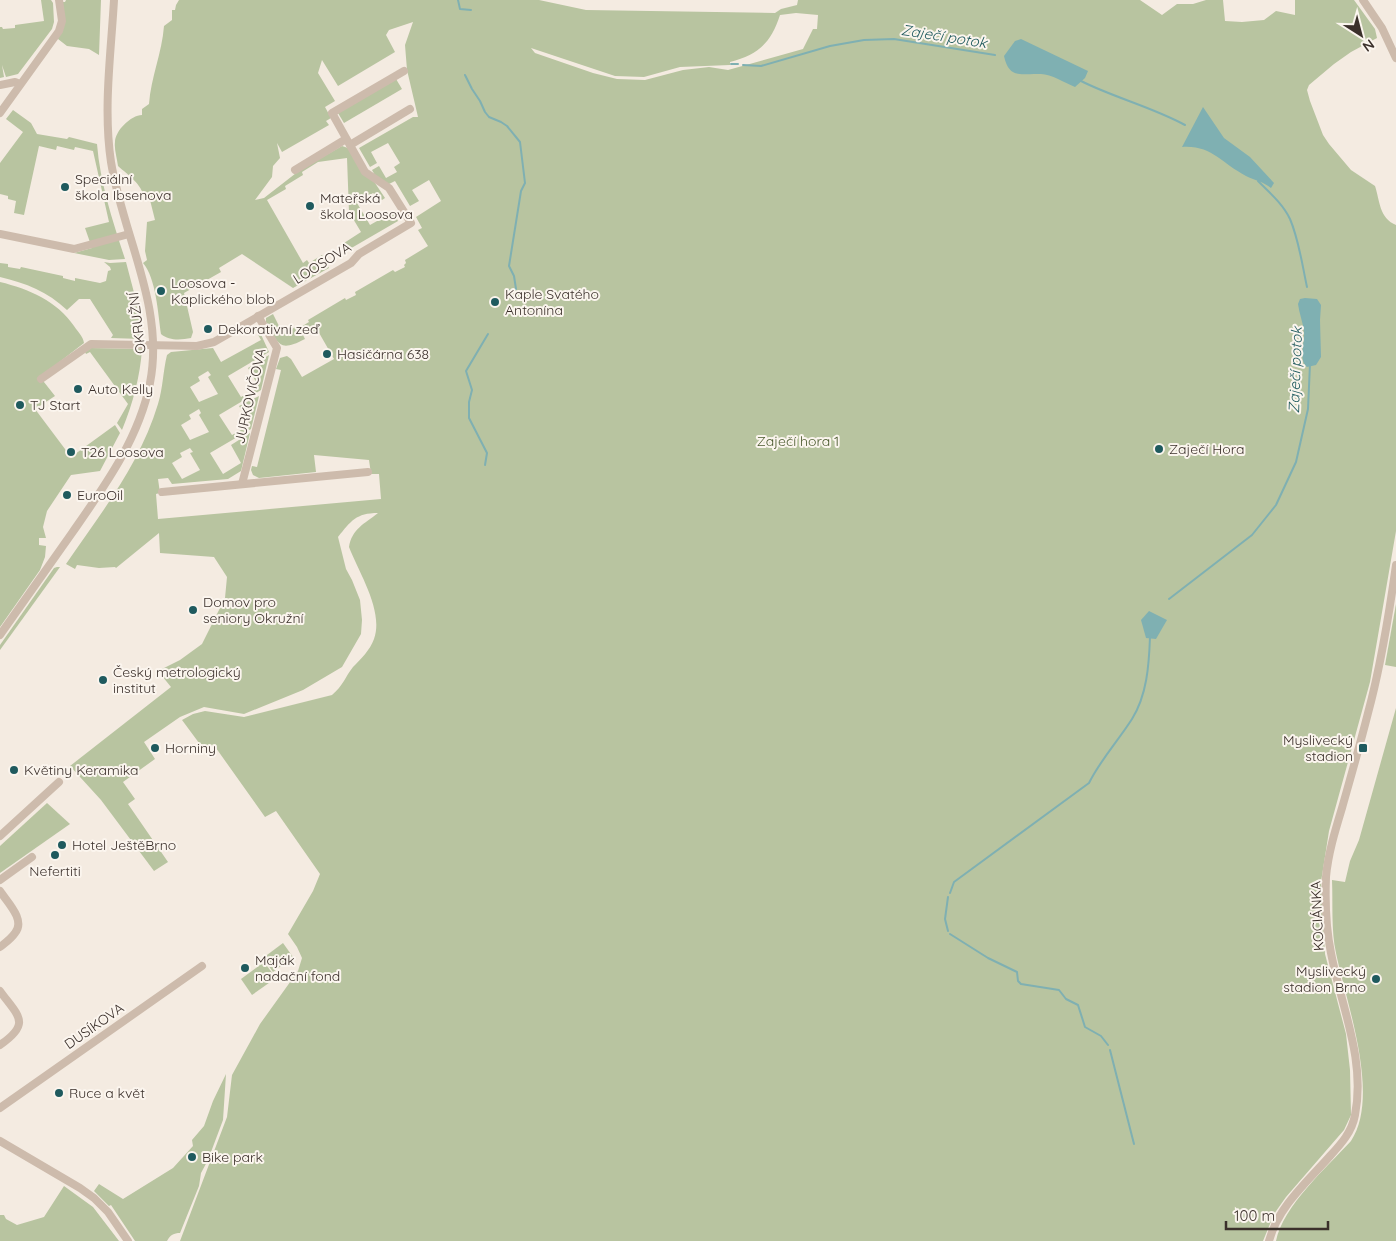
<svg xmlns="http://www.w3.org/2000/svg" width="1396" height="1241" font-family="Quicksand,sans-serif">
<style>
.green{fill:#b8c4a0;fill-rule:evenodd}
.water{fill:#7fb0b2}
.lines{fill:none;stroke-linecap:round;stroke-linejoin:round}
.stream{stroke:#7fb0b2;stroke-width:2}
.minor{stroke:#cdbbac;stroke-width:8}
.poi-dot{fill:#1f5a5e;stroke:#fbf5ee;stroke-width:2}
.labels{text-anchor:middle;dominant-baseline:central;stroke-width:4;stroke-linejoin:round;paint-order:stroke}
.poi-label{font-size:14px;fill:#3b302b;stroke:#fbf5ee;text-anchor:start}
.street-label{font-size:14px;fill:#3b302b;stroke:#fbf5ee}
.park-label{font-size:14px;fill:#4a5a2e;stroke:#fbf5ee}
.water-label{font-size:15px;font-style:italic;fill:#1f5a5e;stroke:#fbf5ee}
</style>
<rect width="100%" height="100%" fill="#f4ebe1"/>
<g class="green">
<polygon points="41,0 51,0 53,3 54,22 52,29 18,74 6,77 2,65 4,77 0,78 0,27 2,27 3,29 15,28 15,25 44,21"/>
<polygon points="66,0 101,0 99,55 89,49 67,46 58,39 63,2 65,2"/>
<path d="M 179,0 L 539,0 L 586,10 L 775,13 L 781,9 L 797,5 L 798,0 L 1140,0 L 1162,15 L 1177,4 L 1193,4 L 1206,0 L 1223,0 L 1225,21 L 1242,22 L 1264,20 L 1276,11 L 1295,15 L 1295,0 L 1354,0 L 1375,29 L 1377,38 L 1351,52 L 1334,64 L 1309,85 L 1307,90 L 1310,101 L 1323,135 L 1329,144 L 1351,170 L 1375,186 C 1380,201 1379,218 1396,225 L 1396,531 L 1370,682 L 1329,831 L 1321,882 L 1325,954 L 1346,1034 L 1350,1070 L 1351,1115 L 1344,1130 L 1286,1197 L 1274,1214 L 1263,1241 L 180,1241 L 227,1117 L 232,1075 L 260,1024 L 298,971 L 302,958 L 297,947 L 288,934 L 313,891 L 320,874 L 276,811 L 265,817 L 216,748 L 206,745 L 202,747 L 182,720 L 193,714 L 205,711 L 244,717 L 332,695 C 343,686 345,677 353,667 C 361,659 370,650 374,639 C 384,611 359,573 349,547 C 352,529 364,524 378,513 C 356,513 351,521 338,537 L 346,569 L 352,580 L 360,600 L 362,620 L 361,634 L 342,667 L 303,690 L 244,714 L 204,707 L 180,717 L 144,742 L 155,759 L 123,782 L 135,799 L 128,804 L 168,862 L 154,871 L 101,800 L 70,766 L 171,687 L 158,671 L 180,660 L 202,644 L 225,598 L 227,577 L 214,557 L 160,553 L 159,533 L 116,568 L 115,567 L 99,568 L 77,565 L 75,569 L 66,564 C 101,513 140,464 158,404 C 163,388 163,371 167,355 L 171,352 L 213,348 L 221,362 L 261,340 L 253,326 L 258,328 L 269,352 L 228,376 L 241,397 L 259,387 L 248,368 L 269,355 L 261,390 L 219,415 L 232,435 L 250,425 L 239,406 L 259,396 L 251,429 L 210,453 L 223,474 L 241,463 L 231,445 L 250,433 L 241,471 L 228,479 L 172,484 L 168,478 L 158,479 L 160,493 L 156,494 L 158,519 L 381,499 L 379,474 L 371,474 L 369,460 L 314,455 L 316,472 L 259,478 L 253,475 L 251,470 L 252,466 L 257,467 L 281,370 L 276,369 L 280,358 L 287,356 L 291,359 L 302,377 L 334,359 L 318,331 L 313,334 L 310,330 L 303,335 L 305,339 C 278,353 279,344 266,322 L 266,318 L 273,314 L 283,334 L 297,326 L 299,328 L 309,322 L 308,320 L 345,298 L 346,300 L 356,295 L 355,292 L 393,270 L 395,272 L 405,267 L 404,265 L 406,263 L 405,260 L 428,246 L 418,230 L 422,228 L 416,217 L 441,201 L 429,180 L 412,190 L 419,201 L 410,206 L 395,181 L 387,185 L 376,177 L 372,170 L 379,166 L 386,178 L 397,172 L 394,167 L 400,163 L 388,143 L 371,152 L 377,163 L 370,167 L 359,148 L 413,117 L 418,117 L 407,70 L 405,45 L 413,22 L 389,30 L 386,35 L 395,52 L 338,86 L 322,60 L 318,73 L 335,101 L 325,107 L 331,118 L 326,121 L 329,125 L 282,152 L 277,143 L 280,158 L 273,166 L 272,177 L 255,200 L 264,198 L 300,170 L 342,146 L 348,148 L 375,183 L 385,198 L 382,200 L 373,193 L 357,203 L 370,225 L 393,212 L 398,221 L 348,250 L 344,243 L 361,232 L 349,212 L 347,158 L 318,162 L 302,172 L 303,175 L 285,186 L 286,189 L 267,200 L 303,263 L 307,260 L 309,263 L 322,255 L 329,268 L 293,288 L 242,254 L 219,268 L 221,272 L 184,293 L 193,332 L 191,338 C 181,340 169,341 161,334 C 158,313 156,278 143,263 L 147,260 L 145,251 L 147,222 L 155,220 L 149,196 L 144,198 C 142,184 128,175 118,166 C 117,158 114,149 115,142 C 115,131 131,115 142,115 L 142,109 L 149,104 C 151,77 162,53 164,26 L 172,20 L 172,10 L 175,10 L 176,5 ZM 796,13 L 818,15 L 817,29 L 813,29 L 803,49 L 728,70 L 709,67 L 683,70 L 645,80 L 617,79 L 593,73 L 535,53 L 531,48 L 615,76 L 644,77 L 680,67 L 730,65 L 730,62 C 758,55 771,43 780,15 ZM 208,371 L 211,375 L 208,377 L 218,394 L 199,402 L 190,387 L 200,381 L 198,377 ZM 199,409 L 201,413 L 199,415 L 209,432 L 190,440 L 181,425 L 191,419 L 189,415 ZM 190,448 L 193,452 L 190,453 L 200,470 L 182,479 L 172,463 L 182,457 L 180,453 Z"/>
<polygon points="396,79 402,89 344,123 338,113"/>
<path d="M 13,110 L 31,123 L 37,134 L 67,139 L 69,137 L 97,144 C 100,183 113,222 125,259 L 109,260 L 74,253 L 92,248 L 85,228 L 109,222 L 93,151 L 75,147 L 74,150 L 57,146 L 56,150 L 39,146 L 24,215 L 14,213 L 16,201 L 8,199 L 8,196 L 0,194 L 0,163 L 23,132 L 6,119 Z"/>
<path d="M 104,262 L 110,263 L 126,262 L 137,304 L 141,339 L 111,338 L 113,335 L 90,299 L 79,299 L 67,310 C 48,292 26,283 0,277 L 0,263 L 8,264 L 8,267 L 20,269 L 21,267 L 63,276 L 63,278 L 75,281 L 75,278 L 100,283 L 106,281 L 108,271 L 111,270 L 110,267 Z"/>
<path d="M 0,282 C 29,289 57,301 74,326 C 78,332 83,336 84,343 L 40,377 L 55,396 L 35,409 L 71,457 L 115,425 L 120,433 L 100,471 L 71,475 L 47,511 L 43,527 L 46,538 L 39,538 L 39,545 L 46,546 L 45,557 L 40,570 L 0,627 Z"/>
<path d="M 91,348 L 142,349 C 140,377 133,403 122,430 L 117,423 L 128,404 L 90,352 L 86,354 L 85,352 Z"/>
<polygon points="57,567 60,567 0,650 0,645 54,568"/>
<polygon points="1396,604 1396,667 1385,665"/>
<path d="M 1396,708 L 1396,1241 L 1276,1241 C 1283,1206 1327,1167 1351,1141 C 1381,1096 1346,1002 1336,953 C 1331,930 1333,904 1332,880 L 1345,882 L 1350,861 L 1359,840 Z"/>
<polygon points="47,803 70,824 0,873 0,846"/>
<polygon points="283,943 293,957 273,972 263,958"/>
<polygon points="264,962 276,978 252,995 241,979"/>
<path d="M 226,1074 L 223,1120 L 208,1160 L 201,1173 L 199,1186 L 180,1233 C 174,1233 170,1235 167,1241 L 135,1241 L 111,1205 L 109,1206 L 94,1191 L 99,1184 L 123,1199 L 173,1168 L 193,1146 L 192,1140 L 204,1126 L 213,1101 Z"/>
<polygon points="64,1186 93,1207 119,1241 0,1241 0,1215 4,1215 6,1219 17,1225 44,1217"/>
</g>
<g class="water">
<path d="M 1021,39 L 1088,71 L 1085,78 L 1075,87 C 1065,83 1051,74 1041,74 C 1022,73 1009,80 1004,56 L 1015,41 Z"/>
<path d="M 1203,107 L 1224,138 L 1250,157 L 1274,183 L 1271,188 C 1264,182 1254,180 1246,176 C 1221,163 1212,145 1182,147 Z"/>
<path d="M 1305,298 L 1317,299 L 1321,305 L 1320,320 L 1321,357 L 1316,365 L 1307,367 C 1298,359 1305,343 1304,332 C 1303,322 1299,313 1298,304 L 1300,299 Z"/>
<polygon points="1149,611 1167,620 1156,639 1146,638 1141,620"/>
</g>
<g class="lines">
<g class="stream">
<polyline points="458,0 460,9 471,10"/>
<polyline points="731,64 738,64"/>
<polyline points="743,65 761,66 830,46 864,40 894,39 995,55"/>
<polyline points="465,75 472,89 480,101 485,112 489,117 501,122 507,126 520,142 525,183 521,191 509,266 514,276 516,289 508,291"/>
<path d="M 1081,81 C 1115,98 1152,107 1185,125"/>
<path d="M 1258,181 C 1269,192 1283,204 1290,219 C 1299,240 1302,264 1307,287"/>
<polyline points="485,465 487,453 469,418 469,402 472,390 466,371 488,334"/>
<polyline points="1169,599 1252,535 1276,505 1296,462 1308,409 1310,364"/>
<path d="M 950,893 L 954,882 L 1089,783 C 1101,759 1118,741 1132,719 C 1147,695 1149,665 1150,637"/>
<polyline points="948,897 945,919 948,931"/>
<polyline points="950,934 988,958 1017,972 1018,981 1021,984 1059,990 1066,999 1078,1005 1085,1027 1101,1036 1108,1045"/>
<polyline points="1110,1050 1134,1144"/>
</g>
<g class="minor">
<polyline points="1363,0 1382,28 1396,58"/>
<polyline points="0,85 15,82 20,84"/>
<polyline points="0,113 59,31 62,21 59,0"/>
<polyline points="350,145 410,109"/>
<polyline points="295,170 346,139"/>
<polyline points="0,234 74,249 129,234"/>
<polyline points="41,379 91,344 197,346 214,342 351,263 359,254 411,223 389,188 365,172 332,113 404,71"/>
<polyline points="242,484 277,348 258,316"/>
<polyline points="162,492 368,472"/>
<path d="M 0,635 C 24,601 48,567 72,533 C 104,487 139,439 150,383 C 165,307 123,236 111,162 C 103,109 111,53 114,0"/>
<polyline points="0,836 59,782"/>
<polyline points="0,880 32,857"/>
<path d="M 0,891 C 7,902 26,920 15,933 C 11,939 5,943 0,947"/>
<path d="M 0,991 C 18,1016 32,1023 0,1045"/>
<polyline points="0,1108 202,966"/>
<polyline points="0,1141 80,1188 94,1198 108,1212 128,1241"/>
<path d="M 1269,1241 C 1278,1207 1307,1182 1330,1156 C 1341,1144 1352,1132 1355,1115 C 1366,1060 1341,1006 1331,953 C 1326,929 1325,902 1326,877 C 1328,854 1335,831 1342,808 C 1351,776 1360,745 1368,713 C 1381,665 1389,615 1396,565"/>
</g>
</g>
<g class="poi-dot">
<circle cx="65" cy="187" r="5"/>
<circle cx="310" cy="206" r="5"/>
<circle cx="161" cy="291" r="5"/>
<circle cx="495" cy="302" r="5"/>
<circle cx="208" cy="329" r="5"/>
<circle cx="327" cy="354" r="5"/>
<circle cx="78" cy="389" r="5"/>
<circle cx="20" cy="405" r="5"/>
<circle cx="1159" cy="449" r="5"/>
<circle cx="71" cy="452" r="5"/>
<circle cx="67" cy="495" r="5"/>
<circle cx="193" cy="610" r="5"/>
<circle cx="103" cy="680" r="5"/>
<circle cx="155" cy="748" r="5"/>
<rect x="1358" y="743" width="10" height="10" rx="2.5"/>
<circle cx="14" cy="770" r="5"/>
<circle cx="62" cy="845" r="5"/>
<circle cx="55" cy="855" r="5"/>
<circle cx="245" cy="968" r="5"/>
<circle cx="1376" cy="979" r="5"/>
<circle cx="59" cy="1093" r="5"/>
<circle cx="192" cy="1157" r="5"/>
</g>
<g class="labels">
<g class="poi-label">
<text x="75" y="179">Speciální<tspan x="75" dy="16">škola Ibsenova</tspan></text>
<text x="320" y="198">Mateřská<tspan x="320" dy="16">škola Loosova</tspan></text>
<text x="171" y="283">Loosova -<tspan x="171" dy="16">Kaplického blob</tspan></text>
<text x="505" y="294">Kaple Svatého<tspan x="505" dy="16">Antonína</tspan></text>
<text x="218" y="329">Dekorativní zeď</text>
<text x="337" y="354">Hasičárna 638</text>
<text x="88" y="389">Auto Kelly</text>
<text x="30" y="405">TJ Start</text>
<text x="1169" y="449">Zaječí Hora</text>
<text x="81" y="452">T26 Loosova</text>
<text x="77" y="495">EuroOil</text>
<text x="203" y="602">Domov pro<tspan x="203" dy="16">seniory Okružní</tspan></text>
<text x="113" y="672">Český metrologický<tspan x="113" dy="16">institut</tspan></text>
<text x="1353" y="740" text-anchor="end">Myslivecký<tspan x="1353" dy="16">stadion</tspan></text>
<text x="165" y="748">Horniny</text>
<text x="24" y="770">Květiny Keramika</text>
<text x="72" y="845">Hotel JeštěBrno</text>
<text x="55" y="871" text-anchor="middle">Nefertiti</text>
<text x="255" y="960">Maják<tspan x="255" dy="16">nadační fond</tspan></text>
<text x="1366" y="971" text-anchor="end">Myslivecký<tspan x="1366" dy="16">stadion Brno</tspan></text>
<text x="69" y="1093">Ruce a květ</text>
<text x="202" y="1157">Bike park</text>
</g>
<g class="street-label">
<text transform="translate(322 263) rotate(-32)">LOOSOVA</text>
<text transform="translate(137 323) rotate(-97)">OKRUŽNÍ</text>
<text transform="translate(250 396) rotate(-77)">JURKOVIČOVA</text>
<text transform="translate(1317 916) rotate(-93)">KOCIÁNKA</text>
<text transform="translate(94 1026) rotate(-35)">DUSÍKOVA</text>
</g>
<g class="park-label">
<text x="798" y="441">Zaječí hora 1</text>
</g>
<g class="water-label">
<text transform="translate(944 36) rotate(9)">Zaječí potok</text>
<text transform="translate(1295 370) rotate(-88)">Zaječí potok</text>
</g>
</g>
<g transform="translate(1361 35) rotate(144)" stroke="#fbf5ee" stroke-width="4" paint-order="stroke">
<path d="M0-4L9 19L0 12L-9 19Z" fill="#3b302b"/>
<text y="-8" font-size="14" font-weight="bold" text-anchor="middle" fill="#3b302b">N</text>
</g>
<path d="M1226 1221v8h102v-8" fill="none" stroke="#3b302b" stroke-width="2.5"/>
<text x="1234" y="1221" font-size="15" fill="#3b302b" stroke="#fbf5ee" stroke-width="4" paint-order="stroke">100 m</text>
</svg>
